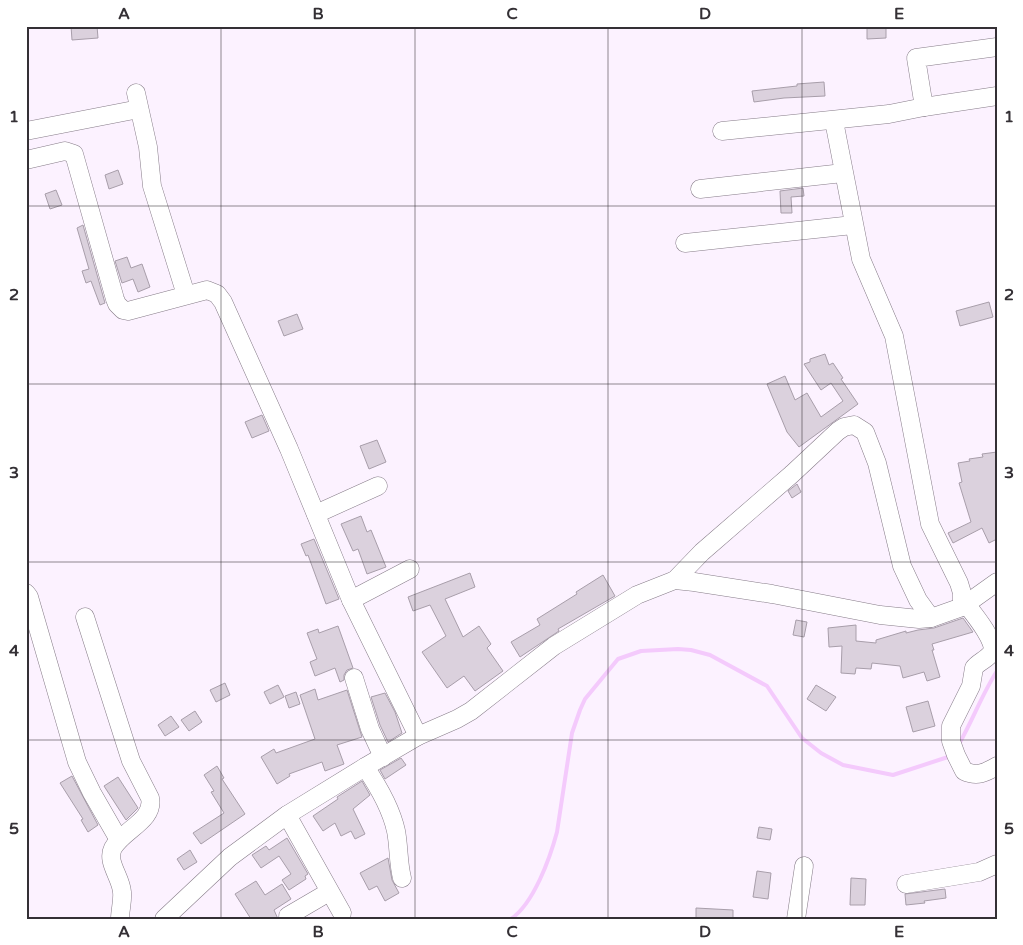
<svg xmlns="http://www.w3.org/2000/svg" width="1023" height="945" font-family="'Varela Round',sans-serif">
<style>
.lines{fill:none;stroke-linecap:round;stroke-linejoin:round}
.stream{stroke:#f4cafc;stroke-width:4}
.building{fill:#dbd1dd;stroke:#a89eaa}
.minor-casing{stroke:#867c88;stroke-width:19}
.minor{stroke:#fff;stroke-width:18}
.grid{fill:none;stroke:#343035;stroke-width:1;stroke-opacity:0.55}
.neatline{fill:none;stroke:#343035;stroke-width:2}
.grid-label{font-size:16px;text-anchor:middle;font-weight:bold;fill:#343035}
</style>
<rect width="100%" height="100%" fill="#fcf2ff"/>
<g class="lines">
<g class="stream">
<path d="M 959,744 C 973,720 982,694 997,671"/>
<path d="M 511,919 C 534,903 550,858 557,832 L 572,733 L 580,710 L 585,699 L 618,659 L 641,651 L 678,649 L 691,650 L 710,655 L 767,686 L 802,738 L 821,753 L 843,765 L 893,775 L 951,756"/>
</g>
</g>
<g class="building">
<polygon points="71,26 97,26 98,38 72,40"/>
<polygon points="867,26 886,26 886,38 867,39"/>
<polygon points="824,82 825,96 784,98 754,102 752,91 797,86 797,84"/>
<polygon points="118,170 123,184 109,189 105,175"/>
<polygon points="803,188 804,196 791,197 792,213 781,213 780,191"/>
<polygon points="56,190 62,205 50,209 45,194"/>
<polygon points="83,225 105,303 100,305 91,281 86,283 82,271 89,269 77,228"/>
<polygon points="127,257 131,268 142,264 150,287 138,292 133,279 122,283 115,261"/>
<polygon points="989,302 993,317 960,326 956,311"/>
<polygon points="297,314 303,329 284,336 278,321"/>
<polygon points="825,354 829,365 833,363 843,378 841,379 858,404 799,447 787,432 767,384 785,376 795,400 807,393 821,417 843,401 831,383 821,390 804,364 810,362 810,359"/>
<polygon points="262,415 269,431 252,438 245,422"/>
<polygon points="377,440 386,462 369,469 360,446"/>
<polygon points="997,452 997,539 989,543 982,528 953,543 948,533 971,522 959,483 962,482 958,463 970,461 969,459 983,457 982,454"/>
<polygon points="797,484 801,492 792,498 788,491"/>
<polygon points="361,516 367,532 371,530 386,567 367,574 358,549 353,551 341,524"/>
<polygon points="314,539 339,599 326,604 308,555 306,556 301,544"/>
<polygon points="470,573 475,587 445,599 463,637 479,626 491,644 487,648 503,671 475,691 464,676 447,688 422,652 446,636 430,605 413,611 408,597"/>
<polygon points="603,575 615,596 558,629 559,631 520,657 511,642 540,625 537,619 577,594 576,592"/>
<polygon points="963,618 973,632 932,644 934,650 932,650 940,677 927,681 924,672 903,678 900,666 872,663 871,669 856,668 855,674 841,673 842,646 829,647 828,628 856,625 856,641 876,643 876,640 906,631 906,633 918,630 934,628"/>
<polygon points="796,620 807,622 804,637 793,635"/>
<polygon points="338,626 353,668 347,670 344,675 344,680 340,682 335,668 315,676 310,662 317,659 307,633 318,629 319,633"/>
<polygon points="225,683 230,695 216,702 210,690"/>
<polygon points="278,685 284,697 270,704 264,692"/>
<polygon points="816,685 836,697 826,711 807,699"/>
<polygon points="315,689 318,700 347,690 362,737 337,745 344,764 325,771 322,762 289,774 290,776 277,784 261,757 274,749 276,753 315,739 300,695"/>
<polygon points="296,692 300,704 289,708 285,696"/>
<polygon points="385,693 395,712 402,733 388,742 380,725 371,697"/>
<polygon points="928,701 935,726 913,732 906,707"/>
<polygon points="195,711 202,722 189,731 181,720"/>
<polygon points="171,716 179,727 165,736 158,725"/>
<polygon points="401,758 406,765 385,779 380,770"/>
<polygon points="217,766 224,778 222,779 245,814 201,844 193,833 224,813 211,792 214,791 204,775"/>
<polygon points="72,776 98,825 88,832 81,820 83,819 60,783"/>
<polygon points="118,777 138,808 126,820 104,786"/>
<polygon points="362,781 370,795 353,809 365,834 355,839 351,831 341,836 335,823 323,831 313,816 338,799 337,797"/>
<polygon points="759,827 772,829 770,840 757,838"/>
<polygon points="287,838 308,874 305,876 306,879 289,890 282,880 291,874 279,856 261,868 252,855 266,846 269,850"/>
<polygon points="190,850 197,862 184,870 177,859"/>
<polygon points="388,858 392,880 399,893 385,901 377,886 369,890 360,873"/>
<polygon points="757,871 771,873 768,899 753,897"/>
<polygon points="851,878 866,879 865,905 850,905"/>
<polygon points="256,881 265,895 282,884 291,899 274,910 278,919 251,919 235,894"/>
<polygon points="945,889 946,898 924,901 925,903 906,905 905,894"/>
<polygon points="696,908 733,910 733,919 696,919"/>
</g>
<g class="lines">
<g class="minor-casing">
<g id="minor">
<polyline points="136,93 148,147 152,186 186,295"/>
<polyline points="924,107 916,58 997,47"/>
<polyline points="834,121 861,259 894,336 930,524 959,583 962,593 962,607"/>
<polyline points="26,131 139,109"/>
<polyline points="722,131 889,114 924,107 997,96"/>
<polyline points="26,160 65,151 74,154 115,299 117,304 123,310 128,311 207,290 217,294 223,302 289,449 351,600 418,736"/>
<polyline points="700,189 843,173"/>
<polyline points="685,243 853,225"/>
<polyline points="316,514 378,486"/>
<polyline points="675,580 702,552 792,474 838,431 844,427 854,425 865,432 877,463 902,566 918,600 931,618"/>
<polyline points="26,593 29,597 77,762 92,793 119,840"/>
<polyline points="351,600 410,569"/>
<path d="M 966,604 C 973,613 997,642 992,652 C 988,659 978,662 974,668 L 971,686 L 951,726 L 951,741 L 956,755 L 964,771 C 977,777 985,773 997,766"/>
<path d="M 85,617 L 131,761 L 150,798 C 155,820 123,830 113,848 C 106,862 121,877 122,892 C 123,901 120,910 120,919"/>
<polyline points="354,678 370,729 383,757"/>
<path d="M 365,767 C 378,786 391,808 396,831 C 399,846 398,862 402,878"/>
<polyline points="287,815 342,913"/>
<polyline points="906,884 979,872 997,864"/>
<polyline points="288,916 329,892"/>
<polyline points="164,919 230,857 287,815 365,767 418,736 457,719 471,711 554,646 637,595 675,580 694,582 772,594 880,615 919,619 931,618 962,607 997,582"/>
<polyline points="796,919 804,866"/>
</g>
</g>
<use href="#minor" class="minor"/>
</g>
<path class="grid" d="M 221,26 L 221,919M 415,26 L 415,919M 608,26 L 608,919M 802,26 L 802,919M 26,206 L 997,206M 26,384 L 997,384M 26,562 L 997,562M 26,740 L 997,740"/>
<rect width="1023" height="945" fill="none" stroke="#ffffff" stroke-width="55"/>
<rect x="28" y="28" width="968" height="890" class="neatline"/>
<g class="grid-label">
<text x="124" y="19">A</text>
<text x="318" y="19">B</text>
<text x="512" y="19">C</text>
<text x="705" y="19">D</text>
<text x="899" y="19">E</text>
<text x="14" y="122">1</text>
<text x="1009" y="122">1</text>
<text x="14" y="300">2</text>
<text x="1009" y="300">2</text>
<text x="14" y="478">3</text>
<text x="1009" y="478">3</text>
<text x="14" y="656">4</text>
<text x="1009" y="656">4</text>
<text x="14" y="834">5</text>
<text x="1009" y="834">5</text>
<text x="124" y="937">A</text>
<text x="318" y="937">B</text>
<text x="512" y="937">C</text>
<text x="705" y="937">D</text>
<text x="899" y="937">E</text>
</g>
</svg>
